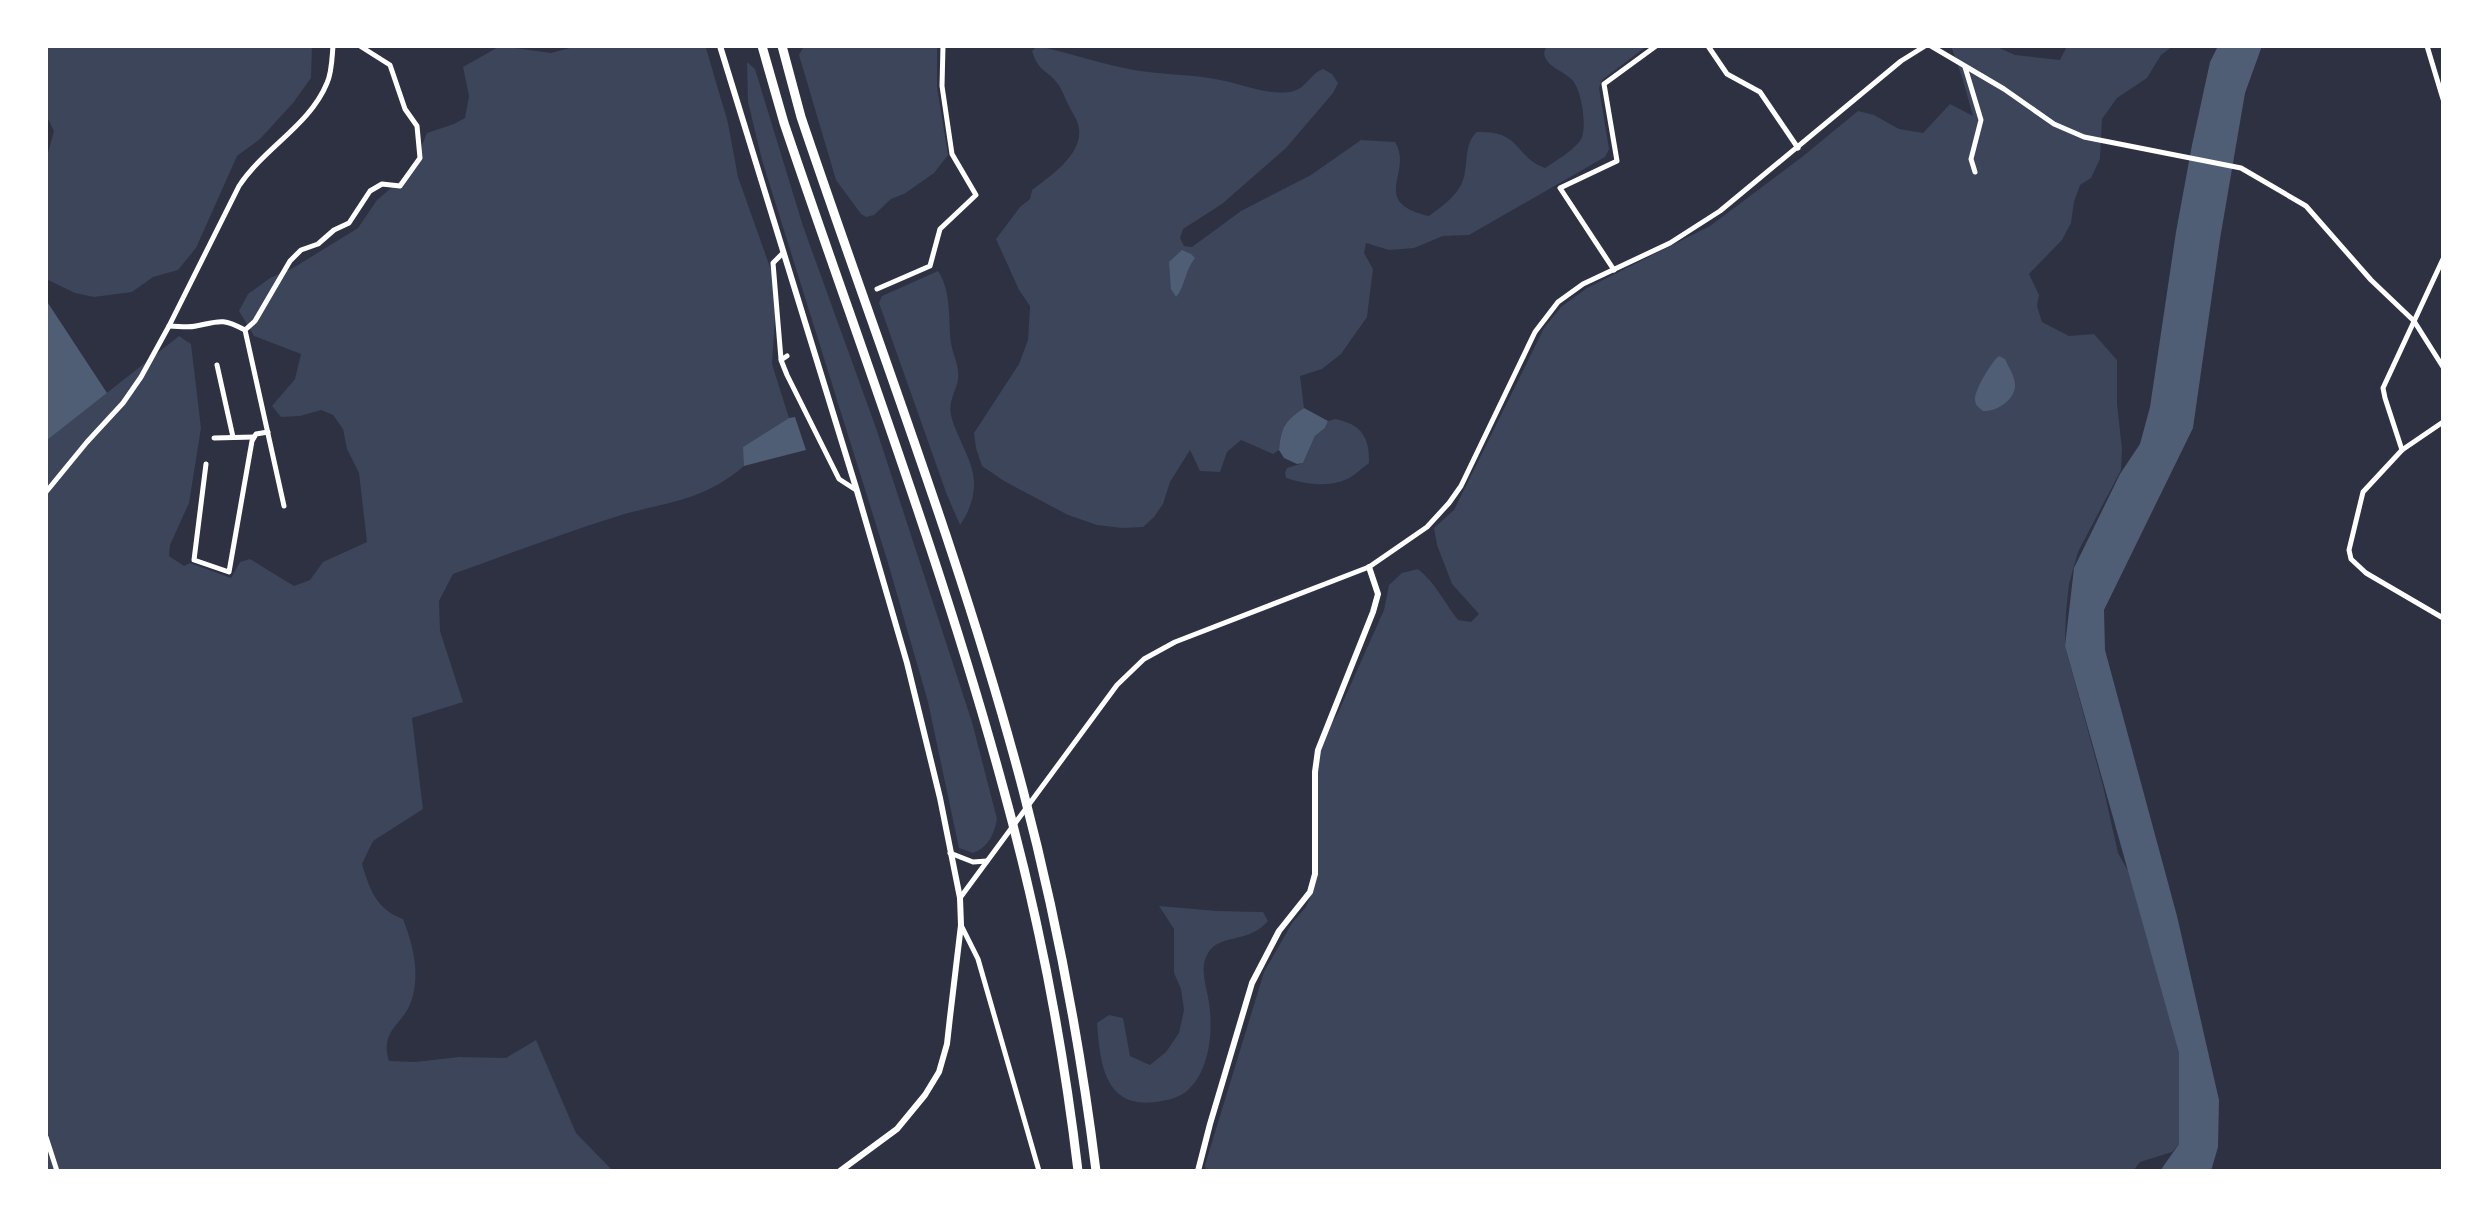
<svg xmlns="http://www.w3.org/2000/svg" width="2489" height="1217" font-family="Barlow,sans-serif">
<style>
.green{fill:#3c4559}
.water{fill:#4f5d75}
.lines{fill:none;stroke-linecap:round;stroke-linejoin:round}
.minor{stroke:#fff;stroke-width:5}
.tertiary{stroke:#fff;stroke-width:6}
.motorway{stroke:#fff;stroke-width:9}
</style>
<rect width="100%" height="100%" fill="#2d3142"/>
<g class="green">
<polygon points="46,46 312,46 311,78 293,103 260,139 237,156 196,248 178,270 153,277 132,292 94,297 75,293 46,279 46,160 54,131 46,115"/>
<path d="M 500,46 L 551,53 L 577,46 L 706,48 L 728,123 L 738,177 L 777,287 L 772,364 L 789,418 L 744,447 L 744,466 C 701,503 666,501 615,517 C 560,534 507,555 453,574 L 439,601 L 440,631 L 463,702 L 412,718 L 423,809 L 373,841 L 362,864 C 370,890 376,909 403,919 C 413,945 420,971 412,999 C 405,1024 379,1029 389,1061 L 415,1062 L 459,1057 L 506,1058 L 536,1040 L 576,1133 L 613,1171 L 46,1171 L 46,441 L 179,336 L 191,344 L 201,428 L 189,503 L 170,545 L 169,556 L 184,566 L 190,563 L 231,578 L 240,562 L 250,559 L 294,586 L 310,580 L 323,562 L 367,542 L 359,473 L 347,449 L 343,429 L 333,415 L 321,410 L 300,416 L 281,417 L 272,406 L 295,379 L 301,354 L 254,336 L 239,311 L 248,294 L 270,278 L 293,268 L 358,228 L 377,200 L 402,179 L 416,160 L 427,133 L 454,124 L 465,118 L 469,96 L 463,67 Z"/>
<polygon points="804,46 937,46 937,87 948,155 934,173 904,194 891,199 874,215 866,217 861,214 836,180 799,55"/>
<path d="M 1037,46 C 1070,53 1101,64 1134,70 C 1162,75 1192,74 1220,80 C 1243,84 1271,97 1294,91 C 1307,87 1311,73 1323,69 L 1332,74 L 1338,83 L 1333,93 L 1286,148 L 1222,204 L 1183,229 L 1180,238 L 1184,246 L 1192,247 L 1241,211 L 1311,175 L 1361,140 L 1395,142 C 1414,172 1368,202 1429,216 C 1441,207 1454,198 1461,185 C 1470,167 1462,145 1477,132 C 1522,130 1514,157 1545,168 C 1557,160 1571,152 1580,141 C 1588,130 1582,92 1573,81 C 1566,72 1549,68 1545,57 C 1543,52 1545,50 1547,46 L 1647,46 L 1602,80 L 1599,88 L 1609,149 L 1605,157 L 1469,235 L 1443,236 L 1414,248 L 1389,250 L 1366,243 L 1364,253 L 1373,269 L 1367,317 L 1341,354 L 1322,369 L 1300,376 L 1304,408 C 1285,421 1281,427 1279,450 L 1273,454 L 1241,440 L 1227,452 L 1220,472 L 1200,471 L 1190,450 L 1170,482 L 1163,504 L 1154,517 L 1143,527 L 1122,528 L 1097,525 L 1068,515 L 1004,481 L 982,466 L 976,448 L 974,433 L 1019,364 L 1028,340 L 1030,306 L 1019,290 L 996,239 L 1020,207 L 1030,199 L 1032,190 C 1050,176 1082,155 1079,129 C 1078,120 1072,113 1069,106 C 1065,99 1063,91 1058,84 C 1047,69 1039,73 1032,51 Z"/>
<path d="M 1951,46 L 1995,46 L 2015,55 L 2060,60 L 2066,48 L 2072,46 L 2173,46 L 2161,55 L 2147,78 L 2117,98 L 2102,119 L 2100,159 L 2091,178 L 2080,185 L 2074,202 L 2071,223 L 2062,240 L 2029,274 L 2039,295 L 2037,306 L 2042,322 L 2069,336 L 2094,334 L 2117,360 L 2117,404 L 2122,449 L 2121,470 L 2078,552 L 2069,584 L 2066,612 L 2065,646 L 2103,786 L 2118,853 L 2131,876 L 2156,958 L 2179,1053 L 2182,1094 L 2179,1144 L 2172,1152 L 2140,1162 L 2133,1171 L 1206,1171 L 1205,1165 L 1264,972 L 1292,923 L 1306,907 L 1316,882 L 1317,766 L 1321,741 L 1338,713 L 1384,610 L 1389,585 L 1402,573 L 1418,569 C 1435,582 1444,602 1458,620 L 1471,622 L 1479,614 L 1452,584 L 1437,545 L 1434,528 L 1454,510 L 1544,328 L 1561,307 L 1587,288 L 1710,226 L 1802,157 L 1858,111 L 1874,115 L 1899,129 L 1923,133 L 1950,104 L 1973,116 L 1962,77 Z"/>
<path d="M 747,62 L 755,69 L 803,226 L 876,428 L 972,722 L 997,819 C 994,834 989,847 973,853 L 959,848 L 928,702 L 888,563 L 762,160 L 748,102 Z"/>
<path d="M 938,271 C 952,292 948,319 951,343 C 953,355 960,367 958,380 C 956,391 948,402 951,415 C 956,437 975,462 974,485 C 974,499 968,514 960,525 L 947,495 L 879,303 L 882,296 Z"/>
<path d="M 1335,419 C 1361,424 1370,437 1369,463 C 1362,468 1354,476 1347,479 C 1328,488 1305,484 1286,478 L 1285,473 L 1287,468 L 1303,463 L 1315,436 L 1325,428 L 1328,421 Z"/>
<path d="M 1159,906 L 1217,911 L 1263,912 L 1268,921 C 1249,943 1224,934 1210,950 C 1199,965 1205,981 1208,997 C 1214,1025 1211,1068 1189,1089 C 1181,1098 1167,1100 1156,1102 C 1104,1109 1100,1062 1097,1023 L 1109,1015 L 1123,1018 L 1130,1056 L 1150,1065 L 1166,1052 L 1179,1033 L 1184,1010 L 1181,989 L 1174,973 L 1174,929 Z"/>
</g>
<g class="water">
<polygon points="2218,46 2262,46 2245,93 2220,239 2193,428 2104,610 2105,650 2177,916 2219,1100 2218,1147 2211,1171 2160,1171 2179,1144 2179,1053 2065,646 2074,568 2120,474 2140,444 2150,407 2176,232 2192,145 2210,62"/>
<path d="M 1182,250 L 1191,254 L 1195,258 C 1185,270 1185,287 1176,297 L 1171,289 L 1169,262 Z"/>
<polygon points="46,300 107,393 46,441"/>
<path d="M 1999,356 L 2005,359 C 2008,366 2015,377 2015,384 C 2016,400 1996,412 1983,411 C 1978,407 1975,405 1975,399 C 1975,389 1992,361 1999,356 Z"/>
<path d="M 1304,408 L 1328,421 L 1325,428 L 1315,436 L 1303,463 L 1297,464 L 1284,458 L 1279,450 C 1281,427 1285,421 1304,408 Z"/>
<polygon points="795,417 806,450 744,466 743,447 789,418"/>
</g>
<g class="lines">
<g class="minor">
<polyline points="1708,46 1727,74 1760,92 1798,148"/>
<polyline points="1931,46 2004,89 2054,124 2084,137 2241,168 2306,206 2371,280 2414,321 2443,367"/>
<polyline points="2427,46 2443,99"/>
<polyline points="1965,67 1981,120 1971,159 1975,172"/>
<polyline points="1614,270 1560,188 1617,161 1604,84 1656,46"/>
<polyline points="877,289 930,266 940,229 976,195 952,154 942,86 943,46"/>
<path d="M 169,326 C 178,326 188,328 196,326 C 220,321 222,318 245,330 L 284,506"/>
<polyline points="245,330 255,321 290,261 301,250 318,244 334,230 349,223 370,191 382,184 400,186 420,158 417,126 405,109 390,65 360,46"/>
<polyline points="787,356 781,360 787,375 839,479 856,490"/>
<polyline points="781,359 773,263 783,253"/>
<polyline points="217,365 233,437"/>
<polyline points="2443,422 2402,450 2363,492 2349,550 2351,559 2366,573 2443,618"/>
<polyline points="214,438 254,437"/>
<polyline points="2402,450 2385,398 2383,388 2443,259"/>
<polyline points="206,464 194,560 229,572 252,441 256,434 268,432"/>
<path d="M 46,492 L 87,442 L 123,403 L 141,377 L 169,326 L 239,186 C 264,148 310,125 327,83 C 332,72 332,57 333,46"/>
<polyline points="950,853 973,862 987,861"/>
<polyline points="960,898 1117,685 1144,659 1175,642 1369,567 1427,527 1449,503 1461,486 1535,332 1558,302 1583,284 1670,243 1720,211 1901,61 1925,46"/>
<polyline points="961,925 978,959 1039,1171"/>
<polyline points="46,1137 57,1171"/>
</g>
<g class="tertiary">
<polyline points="720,46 857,491 907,663 940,798 960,898 961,925 950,1017 947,1044 939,1072 925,1095 897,1129 840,1171"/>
<polyline points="1198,1171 1210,1124 1252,983 1279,931 1310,892 1315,874 1315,772 1318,750 1373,612 1378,594 1369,567"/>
</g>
<g class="motorway">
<path d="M 762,46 L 784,123 C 859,345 943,565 1004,791 C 1038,915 1063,1043 1078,1171"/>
<path d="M 782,46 L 801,117 C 876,340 963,562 1023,790 C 1056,916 1080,1042 1096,1171"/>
</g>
</g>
<rect width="2489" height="1217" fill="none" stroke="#ffffff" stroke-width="96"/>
</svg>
